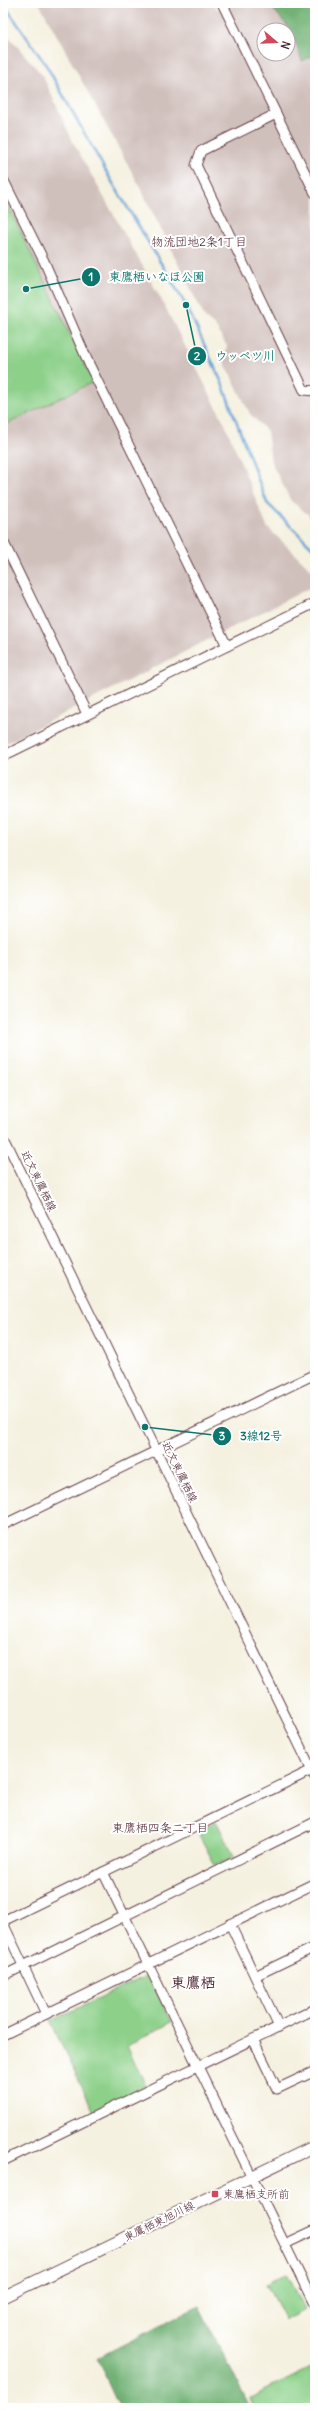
<svg xmlns="http://www.w3.org/2000/svg" width="318" height="2411" font-family="Delius,'Klee One',sans-serif">
<style>
.industrial{fill:#d0c0bc;fill-rule:evenodd}
.green{fill:#8dd08a;stroke:#6c785a}
.forest{fill:#72b276;stroke:#5e6850}
.lines{fill:none;stroke-linecap:round;stroke-linejoin:round}
.stream{stroke:#609fd2;stroke-width:2.5}
.minor-casing{stroke:#643e46;stroke-width:11}
.major-casing{stroke:#643e46;stroke-width:13}
.minor{stroke:#fff;stroke-width:9}
.major{stroke:#fff;stroke-width:11}
.poi-dot{fill:#d1495b;stroke:#fff;stroke-width:1.5}
.labels{text-anchor:middle;dominant-baseline:central;stroke-width:4;stroke-linejoin:round;paint-order:stroke}
.street-label{font-size:11px;fill:#4a1f2b;stroke:#fff}
.poi-label{font-size:11px;fill:#4a1f2b;stroke:#fff;text-anchor:start}
.neighbourhood-label{font-size:12px;fill:#4a1f2b;stroke:#fff}
.district-label{font-size:15px;font-weight:bold;fill:#4a1f2b;stroke:#fff}
.leader{fill:none;stroke:#0f766e;stroke-width:1.5}
.callout-dot{fill:#0f766e;stroke:#fff;stroke-width:1.5}
.mark-label{font-size:12px;text-anchor:middle;font-weight:bold;fill:#fff}
.callout-label{font-size:12px;text-anchor:middle;font-weight:bold;fill:#0f766e;stroke:#fff;stroke-width:4;stroke-linejoin:round;paint-order:stroke}
</style>
<rect width="100%" height="100%" fill="#fff"/>
<filter id="ink" filterUnits="userSpaceOnUse"><feTurbulence type="fractalNoise" baseFrequency=".025" numOctaves="2"/><feDisplacementMap in="SourceGraphic" scale="8" xChannelSelector="R" yChannelSelector="G"/><feConvolveMatrix kernelMatrix="1 2 1 2 8 2 1 2 1" color-interpolation-filters="sRGB"/></filter>
<filter id="wash" filterUnits="userSpaceOnUse"><feTurbulence type="fractalNoise" baseFrequency=".012" numOctaves="4" result="noise"/><feDisplacementMap in="SourceGraphic" scale="16" xChannelSelector="R" yChannelSelector="G"/><feGaussianBlur stdDeviation="0.9" result="paint"/><feColorMatrix in="noise" values="0 0 0 0 0 0 0 0 0 0 0 0 0 0 0 0 0 1.4 0 .05"/><feComposite in="paint" operator="in"/></filter>
<g filter="url(#wash)">
<rect width="100%" height="100%" fill="#f5f1e0"/>
<g class="industrial">
<path d="M 39,3 L 214,3 L 217,9 L 228,3 L 268,3 L 293,31 L 302,61 L 315,55 L 315,520 L 291,501 L 271,462 L 267,431 L 250,414 L 223,359 L 227,346 L 215,326 L 205,318 L 139,185 ZM 264,30 L 288,30 L 288,54 L 264,54 Z"/>
<polygon points="3,30 43,76 73,142 161,299 225,424 267,527 315,573 315,585 3,745"/>
</g>
<g class="green">
<polygon points="3,195 93,382 3,426"/>
<polygon points="216,1821 234,1856 215,1865 197,1831"/>
<polygon points="148,1975 172,2022 127,2046 146,2086 94,2112 50,2021"/>
<polygon points="287,2273 305,2310 285,2320 266,2284"/>
<polygon points="315,2366 315,2408 254,2408 250,2398"/>
</g>
<g class="forest">
<polygon points="268,3 315,3 315,55 302,61 292,31"/>
<polygon points="199,2306 250,2408 120,2408 97,2358"/>
</g>
<g class="lines">
<polyline class="stream" points="3,3 46,65 108,175 186,305 222,383 267,503 315,550"/>
</g>
</g>
<g filter="url(#ink)">
<g class="lines">
<g class="minor-casing">
<g id="minor">
<polyline points="222,3 315,193"/>
<polyline points="276,114 201,151 196,165 304,390 315,391"/>
<polyline points="3,179 44,261 89,364 227,646"/>
<polyline points="3,541 87,714"/>
<polyline points="3,756 315,603"/>
<polyline points="3,1135 315,1777"/>
<polyline points="3,1525 315,1374"/>
<polyline points="103,1872 315,2306"/>
<polyline points="3,1921 312,1770"/>
<polyline points="3,1923 46,2014"/>
<polyline points="230,1924 279,2027"/>
<polyline points="3,1976 315,1822"/>
<polyline points="255,1976 315,1947"/>
<polyline points="3,2035 315,1883"/>
<polyline points="253,2039 277,2089 315,2071"/>
<polyline points="3,2161 315,2009"/>
<polyline points="285,2244 315,2230"/>
</g>
</g>
<g class="major-casing">
<polyline id="major" points="3,2297 315,2146"/>
</g>
<use href="#minor" class="minor"/>
<use href="#major" class="major"/>
</g>
</g>
<rect class="poi-dot" x="211" y="2190" width="8" height="8" rx="2"/>
<g class="labels">
<g class="street-label">
<text transform="translate(39 1181) rotate(64)">近文東鷹栖線</text>
<text transform="translate(180 1472) rotate(64)">近文東鷹栖線</text>
<text transform="translate(159 2221) rotate(-26)">東鷹栖東旭川線</text>
</g>
<g class="poi-label">
<text x="223" y="2194">東鷹栖支所前</text>
</g>
<g class="neighbourhood-label">
<text x="199" y="241">物流団地2条1丁目</text>
<text x="160" y="1827">東鷹栖四条二丁目</text>
</g>
<g class="district-label">
<text x="193" y="1982">東鷹栖</text>
</g>
</g>
<path class="leader" d="M26 289L91 277M186 305L197 356M145 1427L222 1436"/>
<g class="callout-dot">
<circle cx="26" cy="289" r="4"/>
<circle cx="186" cy="305" r="4"/>
<circle cx="145" cy="1427" r="4"/>
<circle cx="91" cy="277" r="10"/>
<circle cx="197" cy="356" r="10"/>
<circle cx="222" cy="1436" r="10"/>
</g>
<g class="mark-label">
<text x="91" y="281">1</text>
<text x="197" y="360">2</text>
<text x="222" y="1440">3</text>
</g>
<g class="callout-label">
<text x="157" y="281">東鷹栖いなほ公園</text>
<text x="245" y="360">ウッペツ川</text>
<text x="261" y="1440">3線12号</text>
</g>
<rect width="318" height="2411" fill="none" stroke="#fff" stroke-width="16"/>
<g transform="translate(276 42) rotate(109)"><circle r="19" fill="#ffffff" stroke="#b7a5aa"/>
<path d="M0-3L7 15L0 10L-7 15Z" fill="#d1495b"/>
<text y="-6" font-size="11" font-weight="bold" text-anchor="middle" fill="#4a1f2b">N</text>
</g>
</svg>
